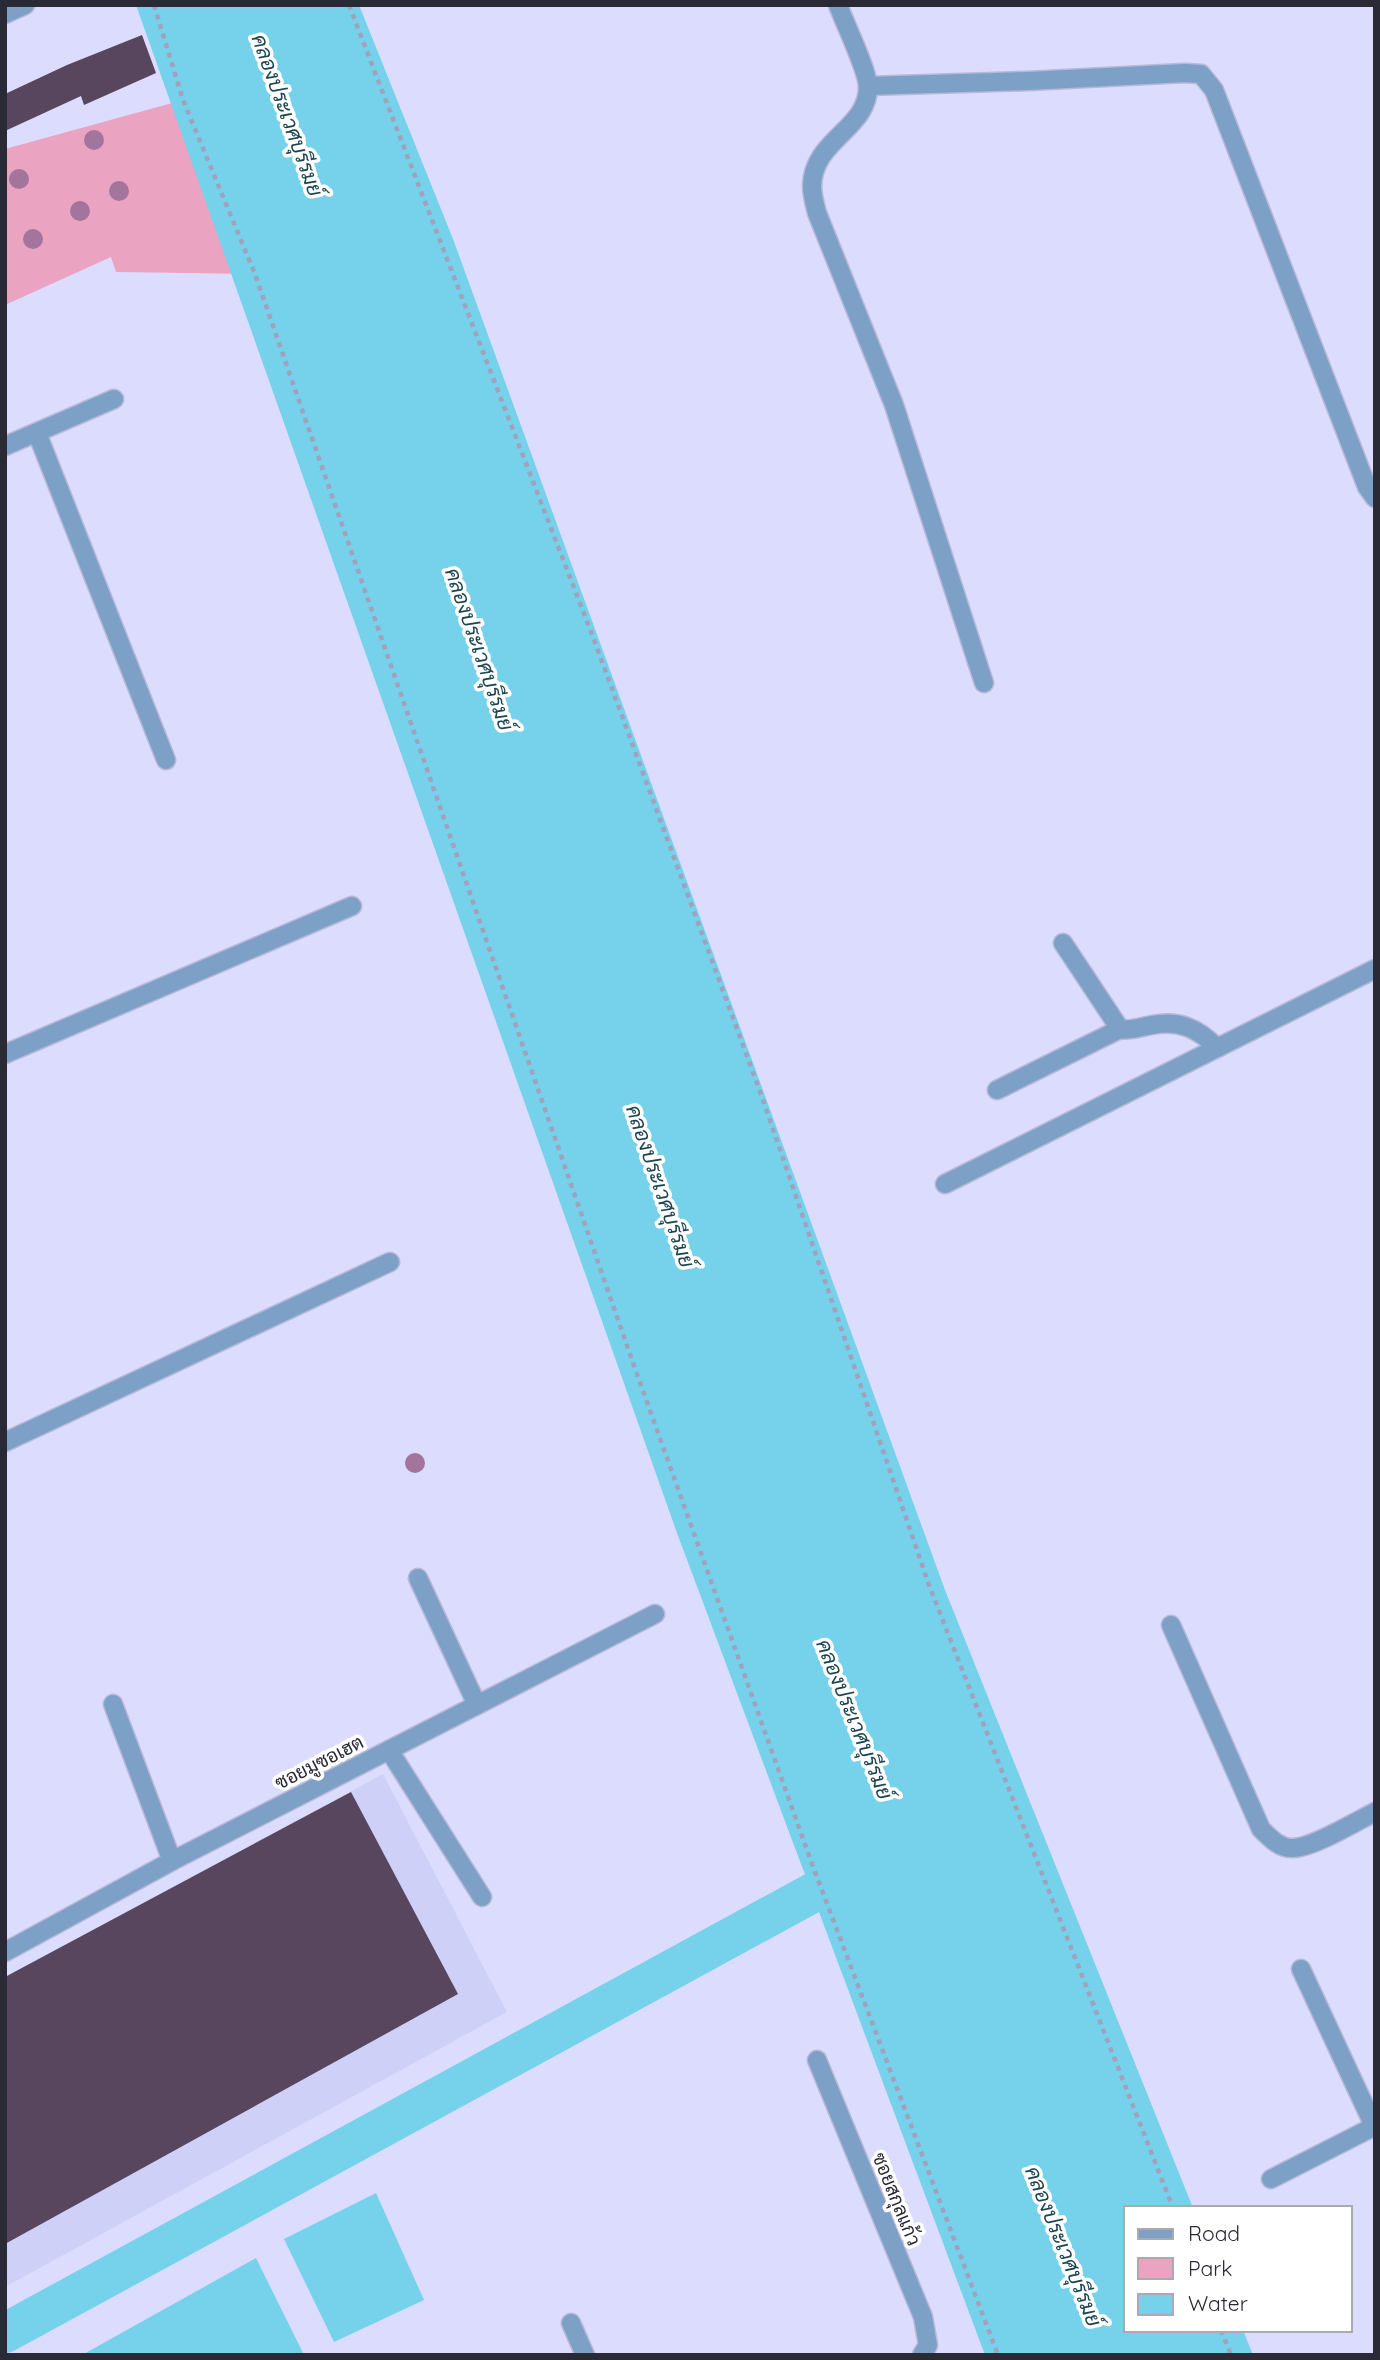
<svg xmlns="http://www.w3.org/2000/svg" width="1380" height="2360" font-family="Quicksand,Sarabun,sans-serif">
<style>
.built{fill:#cfd0f8}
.green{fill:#eaa4c2}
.water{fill:#76d1ea}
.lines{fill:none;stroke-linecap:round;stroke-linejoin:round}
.canal{stroke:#76d1ea;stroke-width:40}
.building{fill:#58455e}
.minor-casing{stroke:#b8b8d7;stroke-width:21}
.path{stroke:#a1a1bd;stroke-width:4.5;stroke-dasharray:5 5;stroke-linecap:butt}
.minor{stroke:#7da0c7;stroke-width:18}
.tree{fill:#a3759d}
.labels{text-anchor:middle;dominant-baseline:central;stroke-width:7;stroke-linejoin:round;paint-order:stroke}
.street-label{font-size:19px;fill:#2a2a37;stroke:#fff}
.water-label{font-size:21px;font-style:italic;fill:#1c4550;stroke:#fff}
</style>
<rect width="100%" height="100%" fill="#dcdcff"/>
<polygon class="built" points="383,1774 507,2012 5,2287 5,1977"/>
<polygon class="green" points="183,100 255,274 116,272 111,257 5,305 5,149"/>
<g class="water">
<polygon points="136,5 359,5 453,239 945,1590 1193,2208 1126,2208 1126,2330 1243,2330 1253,2355 985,2355 677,1533"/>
<polygon points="376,2193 424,2300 334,2342 284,2239"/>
<polygon points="256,2258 304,2355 82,2355"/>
</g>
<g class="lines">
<polyline class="canal" points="5,2333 860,1867"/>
</g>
<g class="building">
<polygon points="142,35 156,73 84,105 81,96 5,131 5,94 67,65"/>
<polygon points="351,1792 458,1994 5,2244 5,1977"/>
</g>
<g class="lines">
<g class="minor-casing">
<g id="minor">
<path d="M 838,5 C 845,24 867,69 868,86 C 869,129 813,139 812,186 C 812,195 815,205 817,213 L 894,405 L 984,683"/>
<polyline points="5,14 25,5"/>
<polyline points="868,86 1028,81 1185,73 1201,74 1214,90 1367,487 1375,498"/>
<polyline points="37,433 166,760"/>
<polyline points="5,446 114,399"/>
<path d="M 1063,943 L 1120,1029 C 1132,1031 1140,1027 1152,1025 C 1179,1020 1198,1028 1217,1048"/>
<polyline points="5,1054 352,906"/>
<polyline points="997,1090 1120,1029"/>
<polyline points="945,1184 1375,969"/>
<polyline points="5,1442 390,1262"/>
<polyline points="418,1578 477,1705"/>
<path d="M 1171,1625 L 1261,1829 C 1270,1838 1280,1849 1294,1848 C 1314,1847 1355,1822 1375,1812"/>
<polyline points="113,1704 172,1861"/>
<polyline points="389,1750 482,1897"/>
<polyline points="5,1952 172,1861 655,1614"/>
<polyline points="1301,1969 1374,2126"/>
<polyline points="817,2060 923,2317 928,2345 922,2355"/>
<polyline points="1271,2179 1375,2126"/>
<polyline points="571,2323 585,2355"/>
</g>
</g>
<g class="path">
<polyline points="154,5 183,100 255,274 632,1360 812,1864 998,2355"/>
<polyline points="349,5 593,637 762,1097 929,1585 1173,2208"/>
<polyline points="1221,2330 1231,2355"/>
</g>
<use href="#minor" class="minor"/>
</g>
<g class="tree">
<circle cx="94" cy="140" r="10"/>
<circle cx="19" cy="179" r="10"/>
<circle cx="119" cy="191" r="10"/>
<circle cx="80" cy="211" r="10"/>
<circle cx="33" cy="239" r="10"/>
<circle cx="415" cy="1463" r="10"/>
</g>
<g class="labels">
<g class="street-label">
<text transform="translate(319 1762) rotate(-27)">ซอยมูซอเฮต</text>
<text transform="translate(897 2199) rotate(68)">ซอยสกุลแก้ว</text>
</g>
<g class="water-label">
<text transform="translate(288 115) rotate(70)">คลองประเวศบุรีรมย์</text>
<text transform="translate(480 649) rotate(71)">คลองประเวศบุรีรมย์</text>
<text transform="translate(661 1186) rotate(71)">คลองประเวศบุรีรมย์</text>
<text transform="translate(855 1719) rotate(68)">คลองประเวศบุรีรมย์</text>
<text transform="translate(1064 2246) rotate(68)">คลองประเวศบุรีรมย์</text>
</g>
</g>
<rect width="1380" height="2360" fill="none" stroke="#2a2a37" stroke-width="14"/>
<rect x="1124" y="2206" width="228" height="126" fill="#ffffff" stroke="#aaaaaf" stroke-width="2"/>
<rect x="1138" y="2229" width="35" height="10" fill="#7da0c7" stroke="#aaaaaf" stroke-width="2"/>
<text x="1188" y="2241" font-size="21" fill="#2a2a37">Road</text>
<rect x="1138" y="2258" width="35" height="21" fill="#eaa4c2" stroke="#aaaaaf" stroke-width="2"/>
<text x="1188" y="2276" font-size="21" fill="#2a2a37">Park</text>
<rect x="1138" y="2294" width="35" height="21" fill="#76d1ea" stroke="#aaaaaf" stroke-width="2"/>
<text x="1188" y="2311" font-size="21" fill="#2a2a37">Water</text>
</svg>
